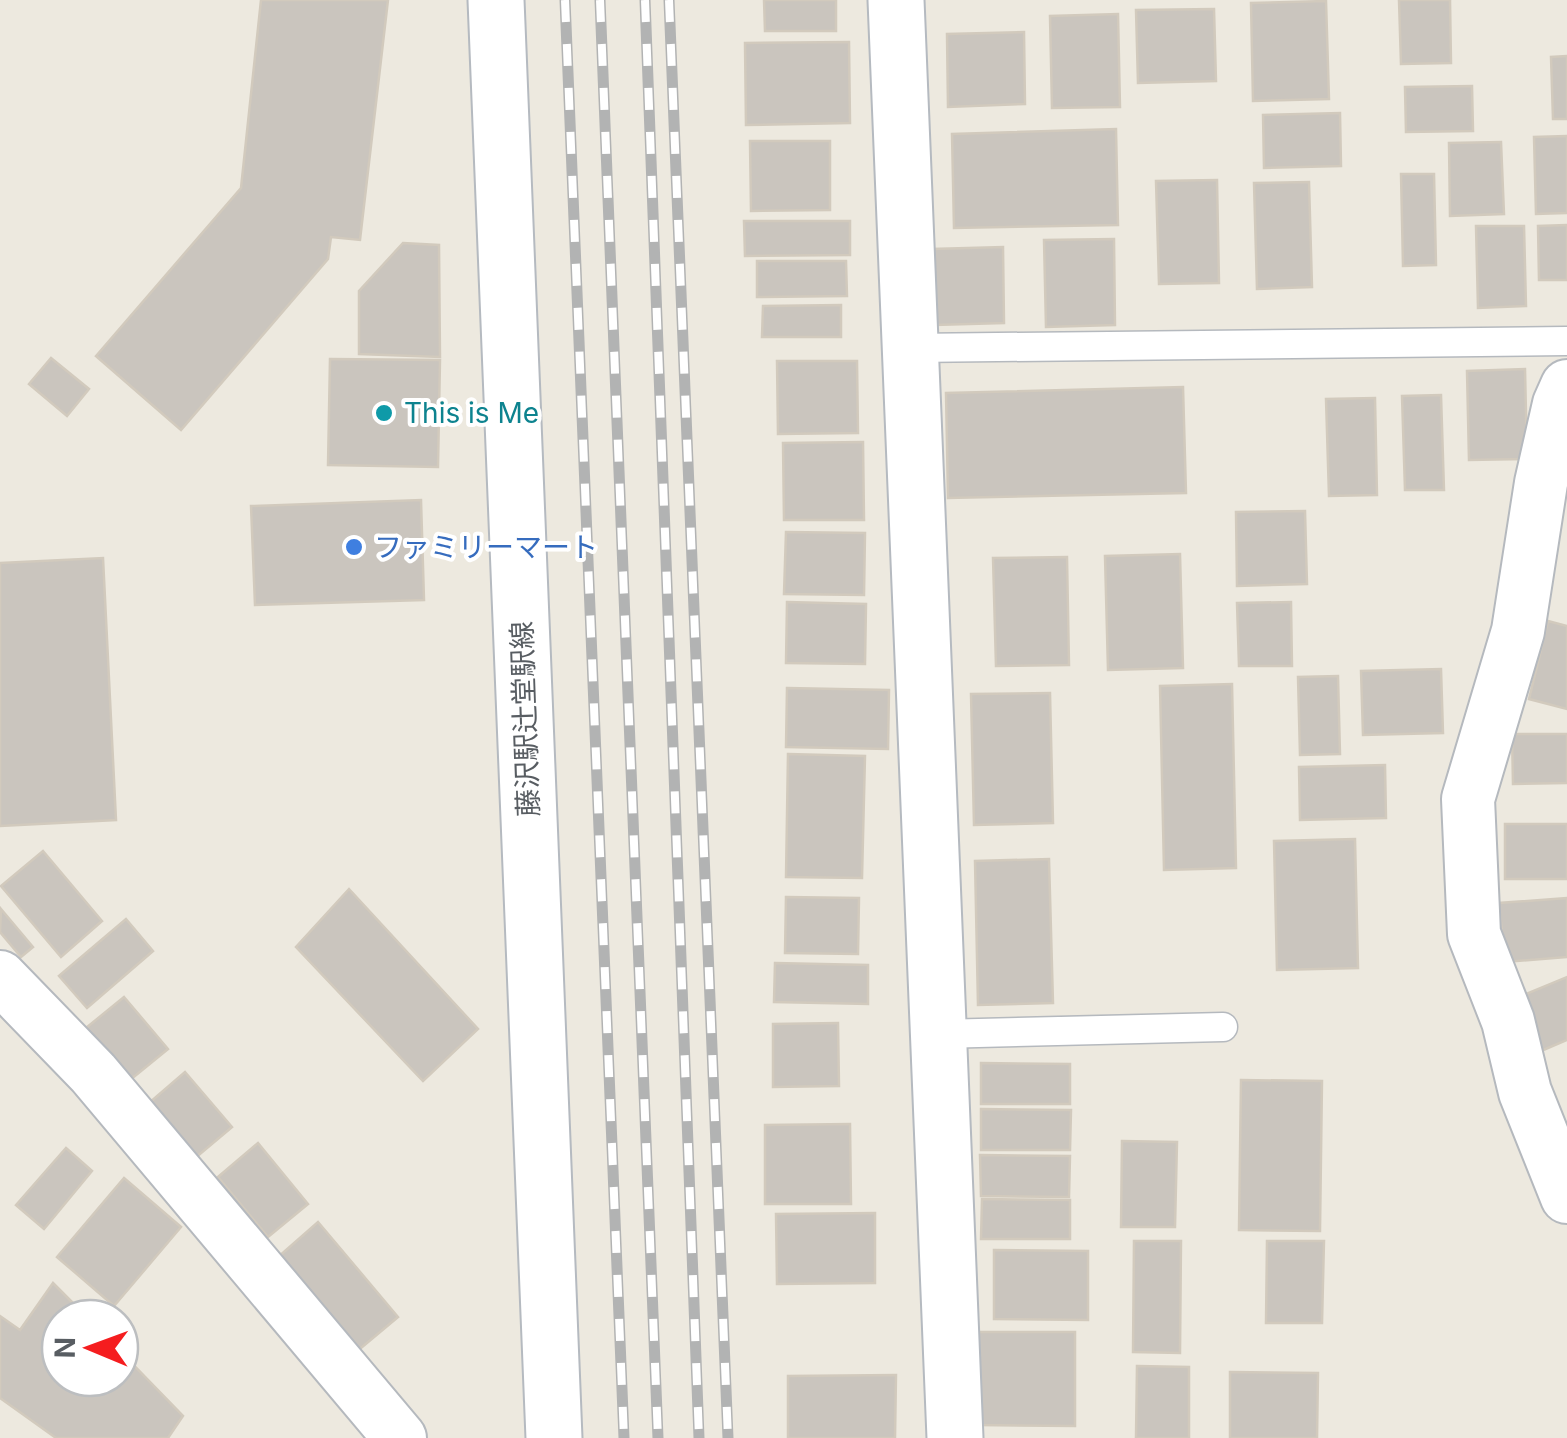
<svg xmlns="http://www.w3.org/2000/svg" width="1567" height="1438" font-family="Inter,'Noto Sans JP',sans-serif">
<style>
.building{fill:#cac5be;stroke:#d2cabd;stroke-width:2.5}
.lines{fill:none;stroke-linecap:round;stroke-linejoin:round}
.lane-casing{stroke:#b5b9be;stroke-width:31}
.street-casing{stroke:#b5b9be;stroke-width:56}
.secondary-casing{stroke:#b5bac0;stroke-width:59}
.lane{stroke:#fff;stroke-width:28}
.street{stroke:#fff;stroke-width:52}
.secondary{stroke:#fff;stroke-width:55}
.rail-casing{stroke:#b2b3b3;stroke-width:11}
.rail{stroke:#fff;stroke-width:8;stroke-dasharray:22;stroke-linecap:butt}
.culture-dot{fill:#0f9aa8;stroke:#fff;stroke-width:4}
.shop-dot{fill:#3f7fe0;stroke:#fff;stroke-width:4}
.labels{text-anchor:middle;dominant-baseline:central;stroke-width:8;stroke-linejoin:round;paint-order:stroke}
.culture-label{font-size:28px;fill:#0d838f;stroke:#fff;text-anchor:start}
.shop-label{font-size:28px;fill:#366cbe;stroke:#fff;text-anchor:start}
.street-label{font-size:28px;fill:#585d62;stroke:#fff}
</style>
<rect width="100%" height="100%" fill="#ede9df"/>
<g class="building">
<polygon points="261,0 388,0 360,240 331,237 328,259 181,430 96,356 241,188"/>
<polygon points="764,0 836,0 836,31 765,31"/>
<polygon points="1399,0 1450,0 1451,63 1401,64"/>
<polygon points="1326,1 1329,99 1253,101 1251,3"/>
<polygon points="1214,9 1216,81 1138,83 1136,10"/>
<polygon points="1118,14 1120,107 1052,108 1050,16"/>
<polygon points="1024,32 1025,104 948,107 947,34"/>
<polygon points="849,42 850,123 746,125 745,43"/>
<polygon points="1567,56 1567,119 1553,119 1551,57"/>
<polygon points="1472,86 1473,131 1406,132 1405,87"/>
<polygon points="1340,113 1341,166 1264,168 1263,115"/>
<polygon points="1116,129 1118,225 954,228 952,134"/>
<polygon points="1567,136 1567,213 1536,214 1534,137"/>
<polygon points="750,141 830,141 830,210 751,211"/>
<polygon points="1501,142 1504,214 1450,216 1449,143"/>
<polygon points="1401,174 1434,174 1436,265 1403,266"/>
<polygon points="1217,180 1219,283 1159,284 1156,181"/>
<polygon points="1309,182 1312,287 1257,289 1254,183"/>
<polygon points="744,221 850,221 850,255 745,256"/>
<polygon points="1567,225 1567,280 1539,280 1538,226"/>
<polygon points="1476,226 1524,226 1526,306 1478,308"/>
<polygon points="1114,239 1115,325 1046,327 1044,240"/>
<polygon points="403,243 439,245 440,357 359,354 359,291"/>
<polygon points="1003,247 1004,323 935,325 932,249"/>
<polygon points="757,261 846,261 847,296 757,297"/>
<polygon points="841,305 841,337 762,337 763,306"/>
<polygon points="51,358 89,389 67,416 29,384"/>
<polygon points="330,359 440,360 438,467 328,465"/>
<polygon points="777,361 857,361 858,433 778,434"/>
<polygon points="1525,369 1527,459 1469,460 1467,371"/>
<polygon points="1183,387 1186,493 948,498 946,393"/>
<polygon points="1441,395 1444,490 1405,490 1402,396"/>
<polygon points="1375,398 1377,495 1329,496 1326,399"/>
<polygon points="863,442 864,520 784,520 783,443"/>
<polygon points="421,500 424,600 255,605 251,506"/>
<polygon points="1305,511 1307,584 1237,586 1236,512"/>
<polygon points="786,532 865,533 864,595 784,594"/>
<polygon points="1180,554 1183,668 1108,670 1105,556"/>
<polygon points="1067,557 1069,665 996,666 993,558"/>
<polygon points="103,558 116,820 0,826 0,563"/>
<polygon points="787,602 866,604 865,664 786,663"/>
<polygon points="1291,602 1292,666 1239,666 1237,603"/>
<polygon points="1548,621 1567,626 1567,709 1529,699"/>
<polygon points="1441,669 1443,733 1363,735 1361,671"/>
<polygon points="1338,676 1340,754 1300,755 1298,677"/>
<polygon points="1232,684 1236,868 1164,870 1160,686"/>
<polygon points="787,688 889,690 888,749 786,747"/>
<polygon points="1050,693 1053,823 974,825 971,694"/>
<polygon points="1512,734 1567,734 1567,783 1513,784"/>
<polygon points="788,754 865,756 862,878 786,877"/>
<polygon points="1385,765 1386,818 1300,820 1299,767"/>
<rect x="1505" y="824" width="62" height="55"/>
<polygon points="1355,839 1358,968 1277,970 1274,841"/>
<polygon points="43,851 102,921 61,957 1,886"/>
<polygon points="1049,859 1053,1003 978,1005 975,861"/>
<polygon points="349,889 478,1029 423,1081 296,947"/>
<polygon points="786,897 859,898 858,954 785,953"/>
<polygon points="1567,898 1567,957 1505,962 1499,903"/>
<polygon points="1,909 33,947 21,957 0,932"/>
<polygon points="126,919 153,951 87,1008 59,976"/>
<polygon points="775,963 868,965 868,1004 774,1002"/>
<polygon points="1567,977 1567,1040 1541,1051 1519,997"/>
<polygon points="124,997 168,1049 130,1080 86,1028"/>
<polygon points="838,1023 839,1086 773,1087 773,1024"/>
<polygon points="981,1063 1070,1064 1070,1104 981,1104"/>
<polygon points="185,1072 232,1127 194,1159 148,1104"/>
<polygon points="1241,1080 1322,1081 1320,1231 1239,1230"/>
<polygon points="981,1109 1071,1110 1070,1150 981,1150"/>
<polygon points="850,1124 851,1204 765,1204 765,1125"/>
<polygon points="1122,1141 1177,1142 1175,1227 1121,1227"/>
<polygon points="258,1143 308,1204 268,1237 218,1177"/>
<polygon points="66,1148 92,1171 44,1229 16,1205"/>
<polygon points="980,1155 1070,1156 1069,1197 981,1196"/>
<polygon points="124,1178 181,1227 114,1306 57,1257"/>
<polygon points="982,1199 1070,1200 1070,1239 981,1239"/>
<polygon points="875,1213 875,1283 777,1284 776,1214"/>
<polygon points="318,1222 398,1317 355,1353 276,1259"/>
<polygon points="1134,1241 1181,1241 1180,1353 1133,1352"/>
<polygon points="1267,1241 1324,1241 1322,1323 1266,1323"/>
<polygon points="994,1250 1088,1251 1088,1320 994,1319"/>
<polygon points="53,1283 88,1318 60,1318 60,1378 120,1378 120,1351 183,1416 168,1438 56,1438 0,1398 0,1316 20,1330"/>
<polygon points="979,1332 1075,1332 1075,1426 978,1425"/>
<polygon points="1137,1366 1189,1367 1189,1438 1136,1438"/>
<polygon points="1230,1372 1318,1373 1317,1438 1230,1438"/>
<polygon points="896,1375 895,1438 788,1438 788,1376"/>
</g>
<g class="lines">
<g class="lane-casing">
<g id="lane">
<polyline points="912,348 1567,341"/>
<polyline points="939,1034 1223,1027"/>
</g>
</g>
<g class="street-casing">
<g id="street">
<polyline points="1567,386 1559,404 1541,483 1518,631 1468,799 1474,934 1508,1021 1525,1092 1567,1197"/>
<polyline points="0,977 93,1073 400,1438"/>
</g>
</g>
<g class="secondary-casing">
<g id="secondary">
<polyline points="496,0 554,1438"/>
<polyline points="896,0 955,1438"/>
</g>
</g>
<use href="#lane" class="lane"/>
<use href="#street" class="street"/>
<use href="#secondary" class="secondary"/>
<g class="rail-casing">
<g id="rail">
<polyline points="565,0 624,1438"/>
<polyline points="600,0 658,1438"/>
<polyline points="645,0 699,1438"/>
<polyline points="669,0 728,1438"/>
</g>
</g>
<use href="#rail" class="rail"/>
</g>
<circle class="culture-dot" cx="384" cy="413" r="10"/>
<circle class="shop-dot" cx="354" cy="547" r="10"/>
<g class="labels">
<g class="culture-label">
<text x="404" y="413">This is Me</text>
</g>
<g class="shop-label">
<text x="374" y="547">ファミリーマート</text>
</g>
<g class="street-label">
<text transform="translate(525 719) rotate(-92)">藤沢駅辻堂駅線</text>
</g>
</g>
<g transform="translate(90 1348) rotate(271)"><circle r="48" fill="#ffffff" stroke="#bcbec0" stroke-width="2.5"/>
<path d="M0-8L18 38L0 25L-18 38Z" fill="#f51d1f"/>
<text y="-15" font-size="28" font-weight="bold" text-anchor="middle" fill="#585d62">N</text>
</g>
</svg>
